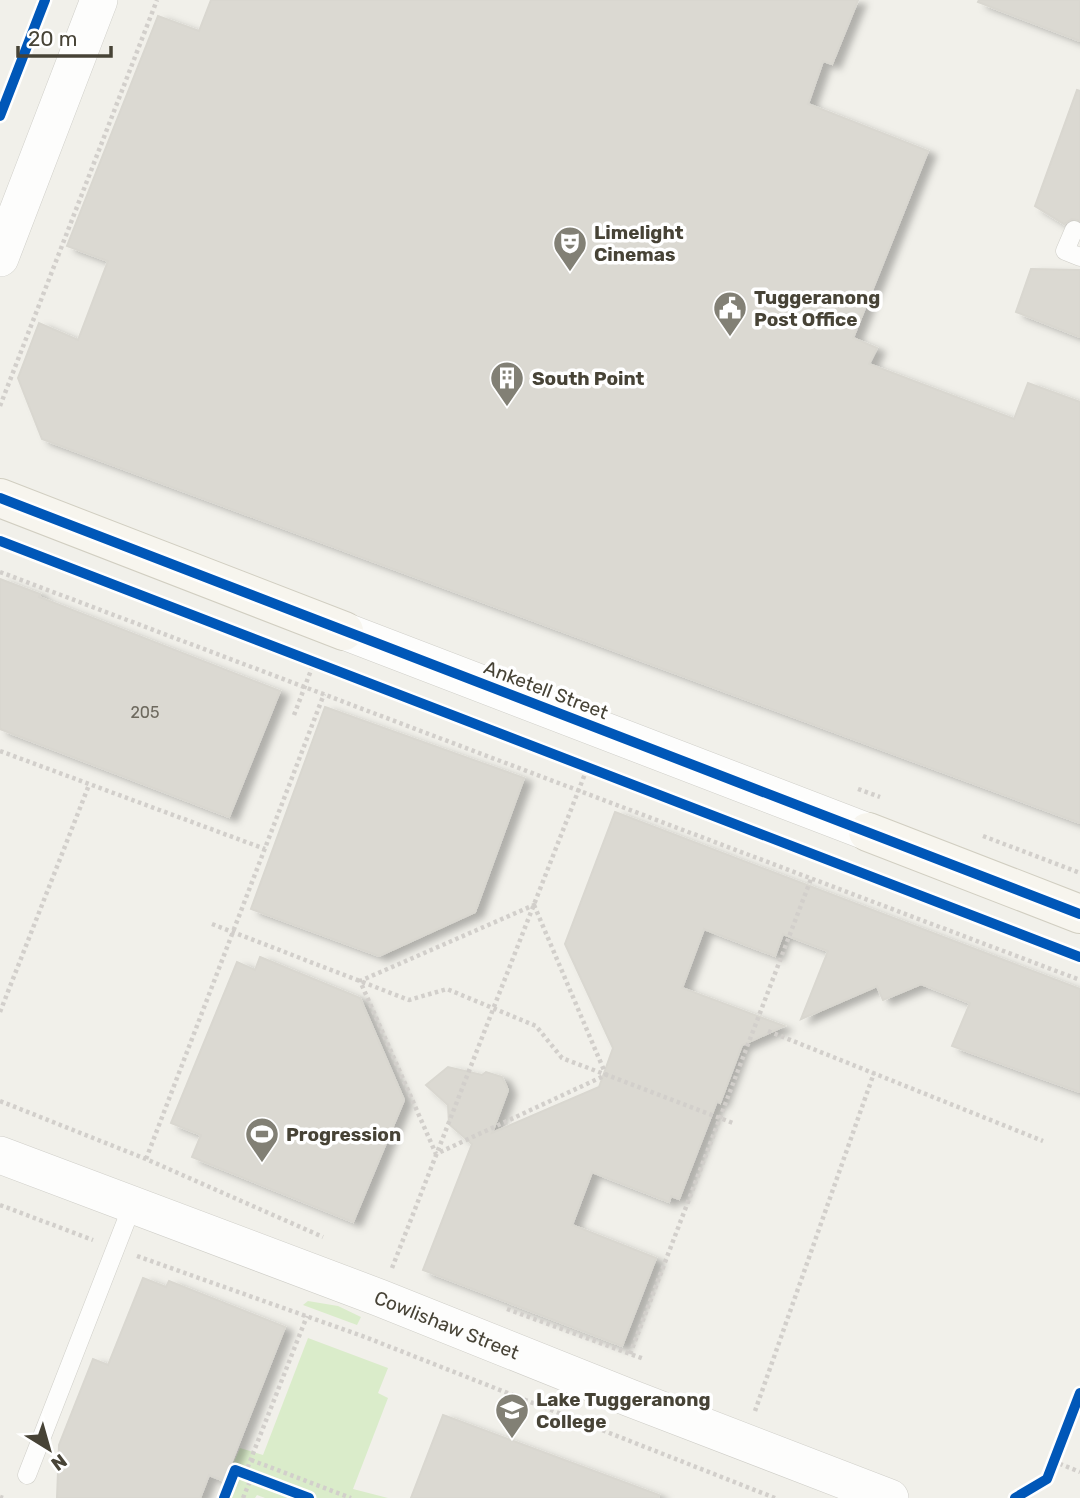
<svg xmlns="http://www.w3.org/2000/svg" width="1080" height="1498" font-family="Rubik,sans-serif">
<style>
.green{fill:#daecca}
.building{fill:#dbd9d2;stroke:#d9d7d0;stroke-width:2;filter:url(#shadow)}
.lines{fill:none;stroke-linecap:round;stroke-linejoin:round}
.lane-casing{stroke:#cfcec8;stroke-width:19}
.street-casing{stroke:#cfcec8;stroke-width:38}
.secondary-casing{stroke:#d1cec1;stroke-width:40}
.path{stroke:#d2cfcb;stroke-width:4.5;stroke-dasharray:3.5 3.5;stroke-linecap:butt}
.lane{stroke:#fdfdfc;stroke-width:18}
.street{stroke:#fdfdfc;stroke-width:37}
.secondary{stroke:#f7f5ee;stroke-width:38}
.cycleway-casing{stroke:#fff;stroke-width:15}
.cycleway{stroke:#0057b8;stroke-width:10}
.labels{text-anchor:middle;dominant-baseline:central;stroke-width:7;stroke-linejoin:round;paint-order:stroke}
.number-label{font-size:16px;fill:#6d695e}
.poi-label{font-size:19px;font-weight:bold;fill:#474336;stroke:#fff;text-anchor:start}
.street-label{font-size:19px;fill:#474336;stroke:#fff}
</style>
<defs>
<filter id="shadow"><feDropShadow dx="8" dy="4.5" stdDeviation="3.5" flood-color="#0004"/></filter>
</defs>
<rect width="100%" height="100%" fill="#f1f0ea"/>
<g class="green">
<polygon points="308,1301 338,1306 361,1317 357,1325 303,1305"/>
<polygon points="308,1338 388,1368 378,1393 388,1398 353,1489 388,1498 265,1498 257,1495 255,1498 218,1498 240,1448 263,1455"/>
</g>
<g class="building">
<polygon points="211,0 858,0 832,64 823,61 808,104 928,151 853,338 877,348 869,364 1014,419 1028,383 1080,402 1080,823 42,439 18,378 39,323 78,340 108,261 67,246 158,16 199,31"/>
<polygon points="979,0 1080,0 1080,41 978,2"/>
<polygon points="1077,90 1080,91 1080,221 1072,219 1064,224 1035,206"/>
<polygon points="1031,269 1080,270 1080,337 1016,312"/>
<polygon points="0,579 40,594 39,597 280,691 229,817 0,729"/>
<polygon points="325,707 524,778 475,912 379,956 251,909"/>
<polygon points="615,812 1080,989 1080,1092 952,1046 970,1003 921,984 883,1000 877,986 801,1019 828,951 783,934 775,956 704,929 682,988 784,1026 742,1045 720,1103 717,1101 679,1199 671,1196 669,1202 592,1172 572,1225 656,1258 622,1346 423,1270 472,1144 449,1124 448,1105 426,1085 448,1067 482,1075 486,1072 502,1077 508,1090 492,1133 599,1087 613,1048 565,944"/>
<polygon points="260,957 360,998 404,1100 353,1222 192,1157 201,1135 171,1123 237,962 255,970"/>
<polygon points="143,1278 166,1287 169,1281 285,1327 224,1481 209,1475 200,1498 57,1498 59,1445 93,1359 108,1365"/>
<polygon points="443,1415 659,1495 658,1498 411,1498"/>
</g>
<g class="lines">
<g class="lane-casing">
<g id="lane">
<polyline points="1074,230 1065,251 1080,257"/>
<polyline points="27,1475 132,1206"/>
</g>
</g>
<g class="street-casing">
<g id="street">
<polyline points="0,258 99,0"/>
<polyline points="344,631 868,832"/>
<path id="s1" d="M 0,1155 L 380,1298 L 630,1398 L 890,1498"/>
</g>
</g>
<g class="secondary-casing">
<g id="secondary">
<polyline points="0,498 344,631"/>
<polyline points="868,832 1080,914"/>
</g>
</g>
<g class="path">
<polyline points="0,406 157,0"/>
<polyline points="0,572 1080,980"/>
<polyline points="294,715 316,657"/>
<polyline points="0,751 265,849"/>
<polyline points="858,789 880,797"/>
<polyline points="983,836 1080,873"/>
<polygon points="534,905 606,1075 436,1154 360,981"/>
<polyline points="212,924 409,1000 447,989 536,1026 562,1058 733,1123"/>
<polyline points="0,1012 89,785"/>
<polyline points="768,1031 1043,1141"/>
<polyline points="0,1101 146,1159 323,1237"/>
<polyline points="146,1159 324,694"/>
<polyline points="0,1205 93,1240"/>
<polyline points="137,1256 365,1337 775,1498"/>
<polyline points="392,1268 590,761"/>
<polyline points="507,1309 644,1359"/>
<polyline points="630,1354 811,879"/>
<polyline points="755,1411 874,1073"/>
<polyline points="251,1460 351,1498"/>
<polyline points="1053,1461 1080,1472"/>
<polyline points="245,1474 307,1316"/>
<polyline points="0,1497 3,1498"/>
<polyline points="243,1498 252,1476"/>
</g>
<use href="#lane" class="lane"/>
<use href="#street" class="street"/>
<use href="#secondary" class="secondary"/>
<g class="cycleway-casing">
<g id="cycleway">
<polyline points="0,116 45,0"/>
<polyline points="0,498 1080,914"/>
<polyline points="0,541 1080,957"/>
<polyline points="224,1498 235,1470 309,1498"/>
<polyline points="1015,1498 1047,1479 1080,1393"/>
</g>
</g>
<use href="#cycleway" class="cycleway"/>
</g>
<defs>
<g id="theatre-pin" transform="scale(1.75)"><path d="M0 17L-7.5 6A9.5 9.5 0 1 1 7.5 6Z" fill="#828075" stroke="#fff"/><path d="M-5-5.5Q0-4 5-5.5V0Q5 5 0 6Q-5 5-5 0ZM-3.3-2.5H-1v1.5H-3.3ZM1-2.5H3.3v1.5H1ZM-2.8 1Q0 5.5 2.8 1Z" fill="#fff"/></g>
<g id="civic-pin" transform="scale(1.75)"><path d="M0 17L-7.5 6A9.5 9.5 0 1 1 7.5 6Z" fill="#828075" stroke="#fff"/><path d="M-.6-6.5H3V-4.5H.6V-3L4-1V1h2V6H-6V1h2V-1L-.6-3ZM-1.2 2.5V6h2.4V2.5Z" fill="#fff"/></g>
<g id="building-pin" transform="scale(1.75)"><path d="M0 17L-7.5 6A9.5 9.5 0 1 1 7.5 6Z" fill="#828075" stroke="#fff"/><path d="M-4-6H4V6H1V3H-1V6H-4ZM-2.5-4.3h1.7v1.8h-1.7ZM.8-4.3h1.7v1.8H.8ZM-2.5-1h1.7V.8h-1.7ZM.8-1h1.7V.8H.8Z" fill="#fff"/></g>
<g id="stadium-pin" transform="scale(1.75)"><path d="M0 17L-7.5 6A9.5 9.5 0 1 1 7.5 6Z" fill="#828075" stroke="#fff"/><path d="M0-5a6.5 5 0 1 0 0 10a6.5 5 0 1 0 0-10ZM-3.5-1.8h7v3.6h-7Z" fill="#fff"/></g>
<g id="school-pin" transform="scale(1.75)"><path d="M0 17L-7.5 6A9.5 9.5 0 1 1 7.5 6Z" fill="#828075" stroke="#fff"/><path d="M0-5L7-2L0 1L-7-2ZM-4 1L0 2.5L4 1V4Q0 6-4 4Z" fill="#fff"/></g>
</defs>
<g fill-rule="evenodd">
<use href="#theatre-pin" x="570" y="243"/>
<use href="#civic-pin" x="730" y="308"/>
<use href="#building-pin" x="507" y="378"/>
<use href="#stadium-pin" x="262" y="1134"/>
<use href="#school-pin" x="512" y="1410"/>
</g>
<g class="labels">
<g class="number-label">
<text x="145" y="712">205</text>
</g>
<g class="poi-label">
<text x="594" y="232">Limelight<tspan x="594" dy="22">Cinemas</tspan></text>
<text x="754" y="297">Tuggeranong<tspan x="754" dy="22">Post Office</tspan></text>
<text x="532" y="378">South Point</text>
<text x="286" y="1134">Progression</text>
<text x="536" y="1399">Lake Tuggeranong<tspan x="536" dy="22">College</tspan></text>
</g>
<g class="street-label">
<text transform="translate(546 690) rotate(21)">Anketell Street</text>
<text stroke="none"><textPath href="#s1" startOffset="478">Cowlishaw Street</textPath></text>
</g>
</g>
<g transform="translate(49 1449) rotate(143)" stroke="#ffffff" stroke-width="5" paint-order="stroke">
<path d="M0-5L12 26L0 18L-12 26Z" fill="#474336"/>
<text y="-10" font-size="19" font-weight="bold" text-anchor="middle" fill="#474336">N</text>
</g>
<path d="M18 46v10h93v-10" fill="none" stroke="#474336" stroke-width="3.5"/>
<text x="28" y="46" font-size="21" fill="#474336" stroke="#ffffff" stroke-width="5" paint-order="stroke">20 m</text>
</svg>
